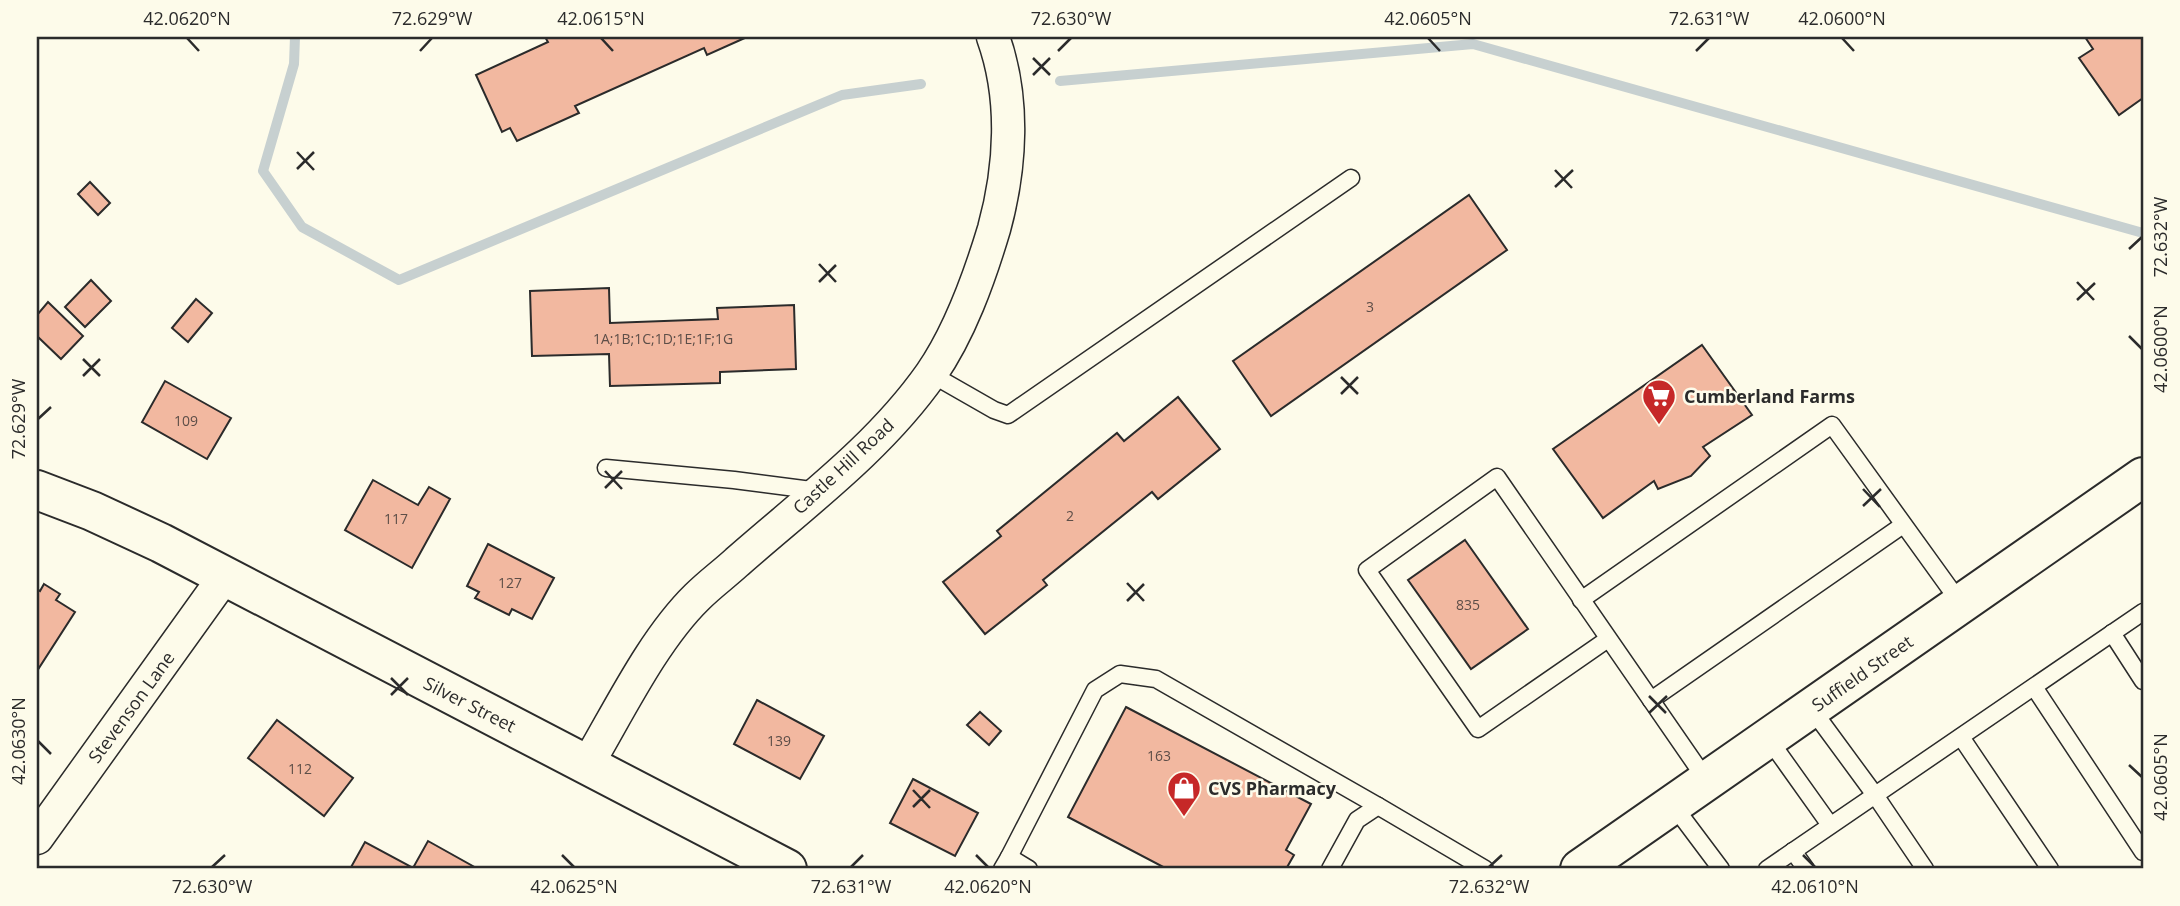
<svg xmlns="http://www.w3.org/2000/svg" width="2180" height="906" font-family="'Open Sans',sans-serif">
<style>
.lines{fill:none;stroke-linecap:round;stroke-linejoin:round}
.stream{stroke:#c7d0d0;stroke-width:10}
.building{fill:#f2b8a0;stroke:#2b2b2b;stroke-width:2}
.lane-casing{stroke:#2b2b2b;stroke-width:19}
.street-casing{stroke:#2b2b2b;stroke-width:35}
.secondary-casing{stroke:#2b2b2b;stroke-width:42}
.lane{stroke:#fdfbea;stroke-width:16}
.street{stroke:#fdfbea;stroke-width:32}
.secondary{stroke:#fdfbea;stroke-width:38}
.ticks{fill:none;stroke:#2b2b2b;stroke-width:2.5}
.labels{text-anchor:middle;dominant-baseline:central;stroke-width:5;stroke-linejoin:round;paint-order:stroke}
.number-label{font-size:14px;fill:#5d4e48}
.poi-label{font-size:18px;font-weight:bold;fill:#2b2b2b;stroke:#fdfbea;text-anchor:start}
.street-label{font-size:18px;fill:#2b2b2b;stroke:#fdfbea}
.neatline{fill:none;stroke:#2b2b2b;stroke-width:2.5}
.ticks-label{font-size:18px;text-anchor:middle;fill:#2b2b2b}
</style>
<rect width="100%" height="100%" fill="#fdfbea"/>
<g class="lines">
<g class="stream">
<polyline points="295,37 294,64 263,171 302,227 399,280 842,95 921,84"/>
<polyline points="1060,81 1473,44 2143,233"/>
</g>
</g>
<g class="building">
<polygon points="545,37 747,37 707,55 704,48 575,106 579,113 517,141 510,128 502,132 476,75 548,42"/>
<polygon points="2085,37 2143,37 2143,98 2119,115 2079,58 2093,49"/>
<polygon points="90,182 110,203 98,215 78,194"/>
<polygon points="1469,195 1507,250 1271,416 1233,361"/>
<polygon points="91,280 111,301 85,327 65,307"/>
<polygon points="609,288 610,323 718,319 717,308 794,305 796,369 720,372 720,383 610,386 609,354 532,356 530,291"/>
<polygon points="196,299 212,313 188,342 172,328"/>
<polygon points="48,302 83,336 61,359 37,336 37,315"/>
<polygon points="1702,345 1752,415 1703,447 1710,456 1691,476 1658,489 1654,481 1603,518 1553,449"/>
<polygon points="165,381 231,418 207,459 142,422"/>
<polygon points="1178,397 1220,449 1158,499 1152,492 1043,580 1047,585 985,634 943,582 1001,536 997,531 1117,433 1124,441"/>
<polygon points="373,480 418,505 429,487 450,499 412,568 345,530"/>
<polygon points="1465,540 1528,629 1471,669 1408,580"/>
<polygon points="488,544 554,578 532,619 512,609 509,615 475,598 479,592 467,586"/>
<polygon points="44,584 60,594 56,600 75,612 37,671 37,589 40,591"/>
<polygon points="757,700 824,736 800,779 734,744"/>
<polygon points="1126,707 1311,804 1286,850 1294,855 1286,869 1167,869 1068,817"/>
<polygon points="980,712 1001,731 989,745 967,725"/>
<polygon points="277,720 353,778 324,816 248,758"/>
<polygon points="913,779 978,813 955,856 890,823"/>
<polygon points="428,841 478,869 350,869 365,842 413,868"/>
</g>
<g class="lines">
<g class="lane-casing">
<g id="lane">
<polyline points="931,374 994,410 1008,415 1351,178"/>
<polyline points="606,468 734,480 819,491"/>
<polyline points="1581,600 1832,425 1961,604"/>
<polyline points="2112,633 2143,681"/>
<polyline points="1608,639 1478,729 1367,570 1497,477 1707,781"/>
<polyline points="2034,687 2143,852"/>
<polyline points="1651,700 1903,525"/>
<polyline points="1811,708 1875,795 1925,869"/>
<polyline points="1961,737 2050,869"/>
<polyline points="1768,738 1830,825"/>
<polyline points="1673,805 1721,869"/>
<polyline points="1793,851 1806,869"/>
<polyline points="1009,857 1095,690 1120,674 1156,679 1378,806"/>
<polyline points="1002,869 1009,857 1029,869"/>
<polyline points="1330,869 1357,820 1378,806 1485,869"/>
<polyline points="1767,869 2143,612"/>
</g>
</g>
<g class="street-casing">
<g id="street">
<path d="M 587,765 C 619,711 653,640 697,597 C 710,584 724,574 737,562 C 804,503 879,448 931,374 C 960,332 979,279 994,229 C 1011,167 1015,98 993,37"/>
<polyline points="37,838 225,576"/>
</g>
</g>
<g class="secondary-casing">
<g id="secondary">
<polyline points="37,490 92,511 161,543 787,869"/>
<polyline points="1580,869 2143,477"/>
</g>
</g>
<use href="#lane" class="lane"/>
<use href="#street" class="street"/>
<use href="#secondary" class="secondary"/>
</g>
<path class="ticks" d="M 187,38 L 199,51M 601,38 L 613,51M 1428,38 L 1440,51M 1842,38 L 1854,51M 420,51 L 432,38M 1058,51 L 1071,38M 1696,51 L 1709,38M 1033,58 L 1050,75M 1033,75 L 1050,58M 297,152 L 314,170M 297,169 L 314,152M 1555,170 L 1572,188M 1555,187 L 1573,170M 2129,249 L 2142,237M 819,264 L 836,282M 819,282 L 836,265M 2077,282 L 2094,300M 2077,300 L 2095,283M 2129,336 L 2142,349M 83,359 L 100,376M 83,376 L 100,359M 1341,377 L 1358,394M 1341,394 L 1358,377M 38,419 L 51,407M 605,471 L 622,489M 605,488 L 622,471M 1863,489 L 1880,507M 1863,506 L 1881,489M 1127,583 L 1144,601M 1127,601 L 1144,584M 391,678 L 408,695M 391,695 L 408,678M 1649,696 L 1666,713M 1649,713 L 1667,696M 38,741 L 51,754M 2129,765 L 2142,777M 913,790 L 930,808M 913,807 L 930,790M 562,855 L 574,867M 976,855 L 988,867M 1803,855 L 1815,867M 212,867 L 225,855M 851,867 L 863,855M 1489,867 L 1502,855"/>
<defs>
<g id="supermarket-pin" transform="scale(1.75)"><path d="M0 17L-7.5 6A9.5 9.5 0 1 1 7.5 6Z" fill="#c62828" stroke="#fdfbea"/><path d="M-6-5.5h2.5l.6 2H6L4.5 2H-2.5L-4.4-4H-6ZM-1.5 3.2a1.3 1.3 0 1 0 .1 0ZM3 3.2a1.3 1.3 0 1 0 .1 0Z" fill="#fff"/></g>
<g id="shop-pin" transform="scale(1.75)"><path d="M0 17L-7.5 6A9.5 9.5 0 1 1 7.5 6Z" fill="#c62828" stroke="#fdfbea"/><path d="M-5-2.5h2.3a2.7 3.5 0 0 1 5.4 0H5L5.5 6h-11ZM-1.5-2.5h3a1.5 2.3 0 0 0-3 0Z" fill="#fff"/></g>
</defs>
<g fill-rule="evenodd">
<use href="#supermarket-pin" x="1659" y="396"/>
<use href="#shop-pin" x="1184" y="788"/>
</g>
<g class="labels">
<g class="number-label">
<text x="1370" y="306">3</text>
<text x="663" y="338">1A;1B;1C;1D;1E;1F;1G</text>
<text x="186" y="420">109</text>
<text x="1070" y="515">2</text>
<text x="396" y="518">117</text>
<text x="510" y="582">127</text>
<text x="1468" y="604">835</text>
<text x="779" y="740">139</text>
<text x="1159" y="755">163</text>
<text x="300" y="768">112</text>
</g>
<g class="poi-label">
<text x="1684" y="396">Cumberland Farms</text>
<text x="1208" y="788">CVS Pharmacy</text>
</g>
<g class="street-label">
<text transform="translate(843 466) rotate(-43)">Castle Hill Road</text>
<text transform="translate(1862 673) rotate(-35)">Suffield Street</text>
<text transform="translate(470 704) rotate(27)">Silver Street</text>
<text transform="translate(131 707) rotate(-54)">Stevenson Lane</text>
</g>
</g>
<rect width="2180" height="906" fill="none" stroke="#fdfbea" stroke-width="77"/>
<rect x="38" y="38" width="2104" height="829" class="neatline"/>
<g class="ticks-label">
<text x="187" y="25">42.0620°N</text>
<text x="432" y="25">72.629°W</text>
<text x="601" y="25">42.0615°N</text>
<text x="1071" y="25">72.630°W</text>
<text x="1428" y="25">42.0605°N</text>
<text x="1709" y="25">72.631°W</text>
<text x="1842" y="25">42.0600°N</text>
<text transform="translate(2161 237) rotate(-90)" y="6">72.632°W</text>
<text transform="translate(2161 349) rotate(-90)" y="6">42.0600°N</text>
<text transform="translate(19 419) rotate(-90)" y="6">72.629°W</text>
<text transform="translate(19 741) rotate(-90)" y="6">42.0630°N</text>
<text transform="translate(2161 777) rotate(-90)" y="6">42.0605°N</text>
<text x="212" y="893">72.630°W</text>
<text x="574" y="893">42.0625°N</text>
<text x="851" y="893">72.631°W</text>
<text x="988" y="893">42.0620°N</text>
<text x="1489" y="893">72.632°W</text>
<text x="1815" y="893">42.0610°N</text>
</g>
</svg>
